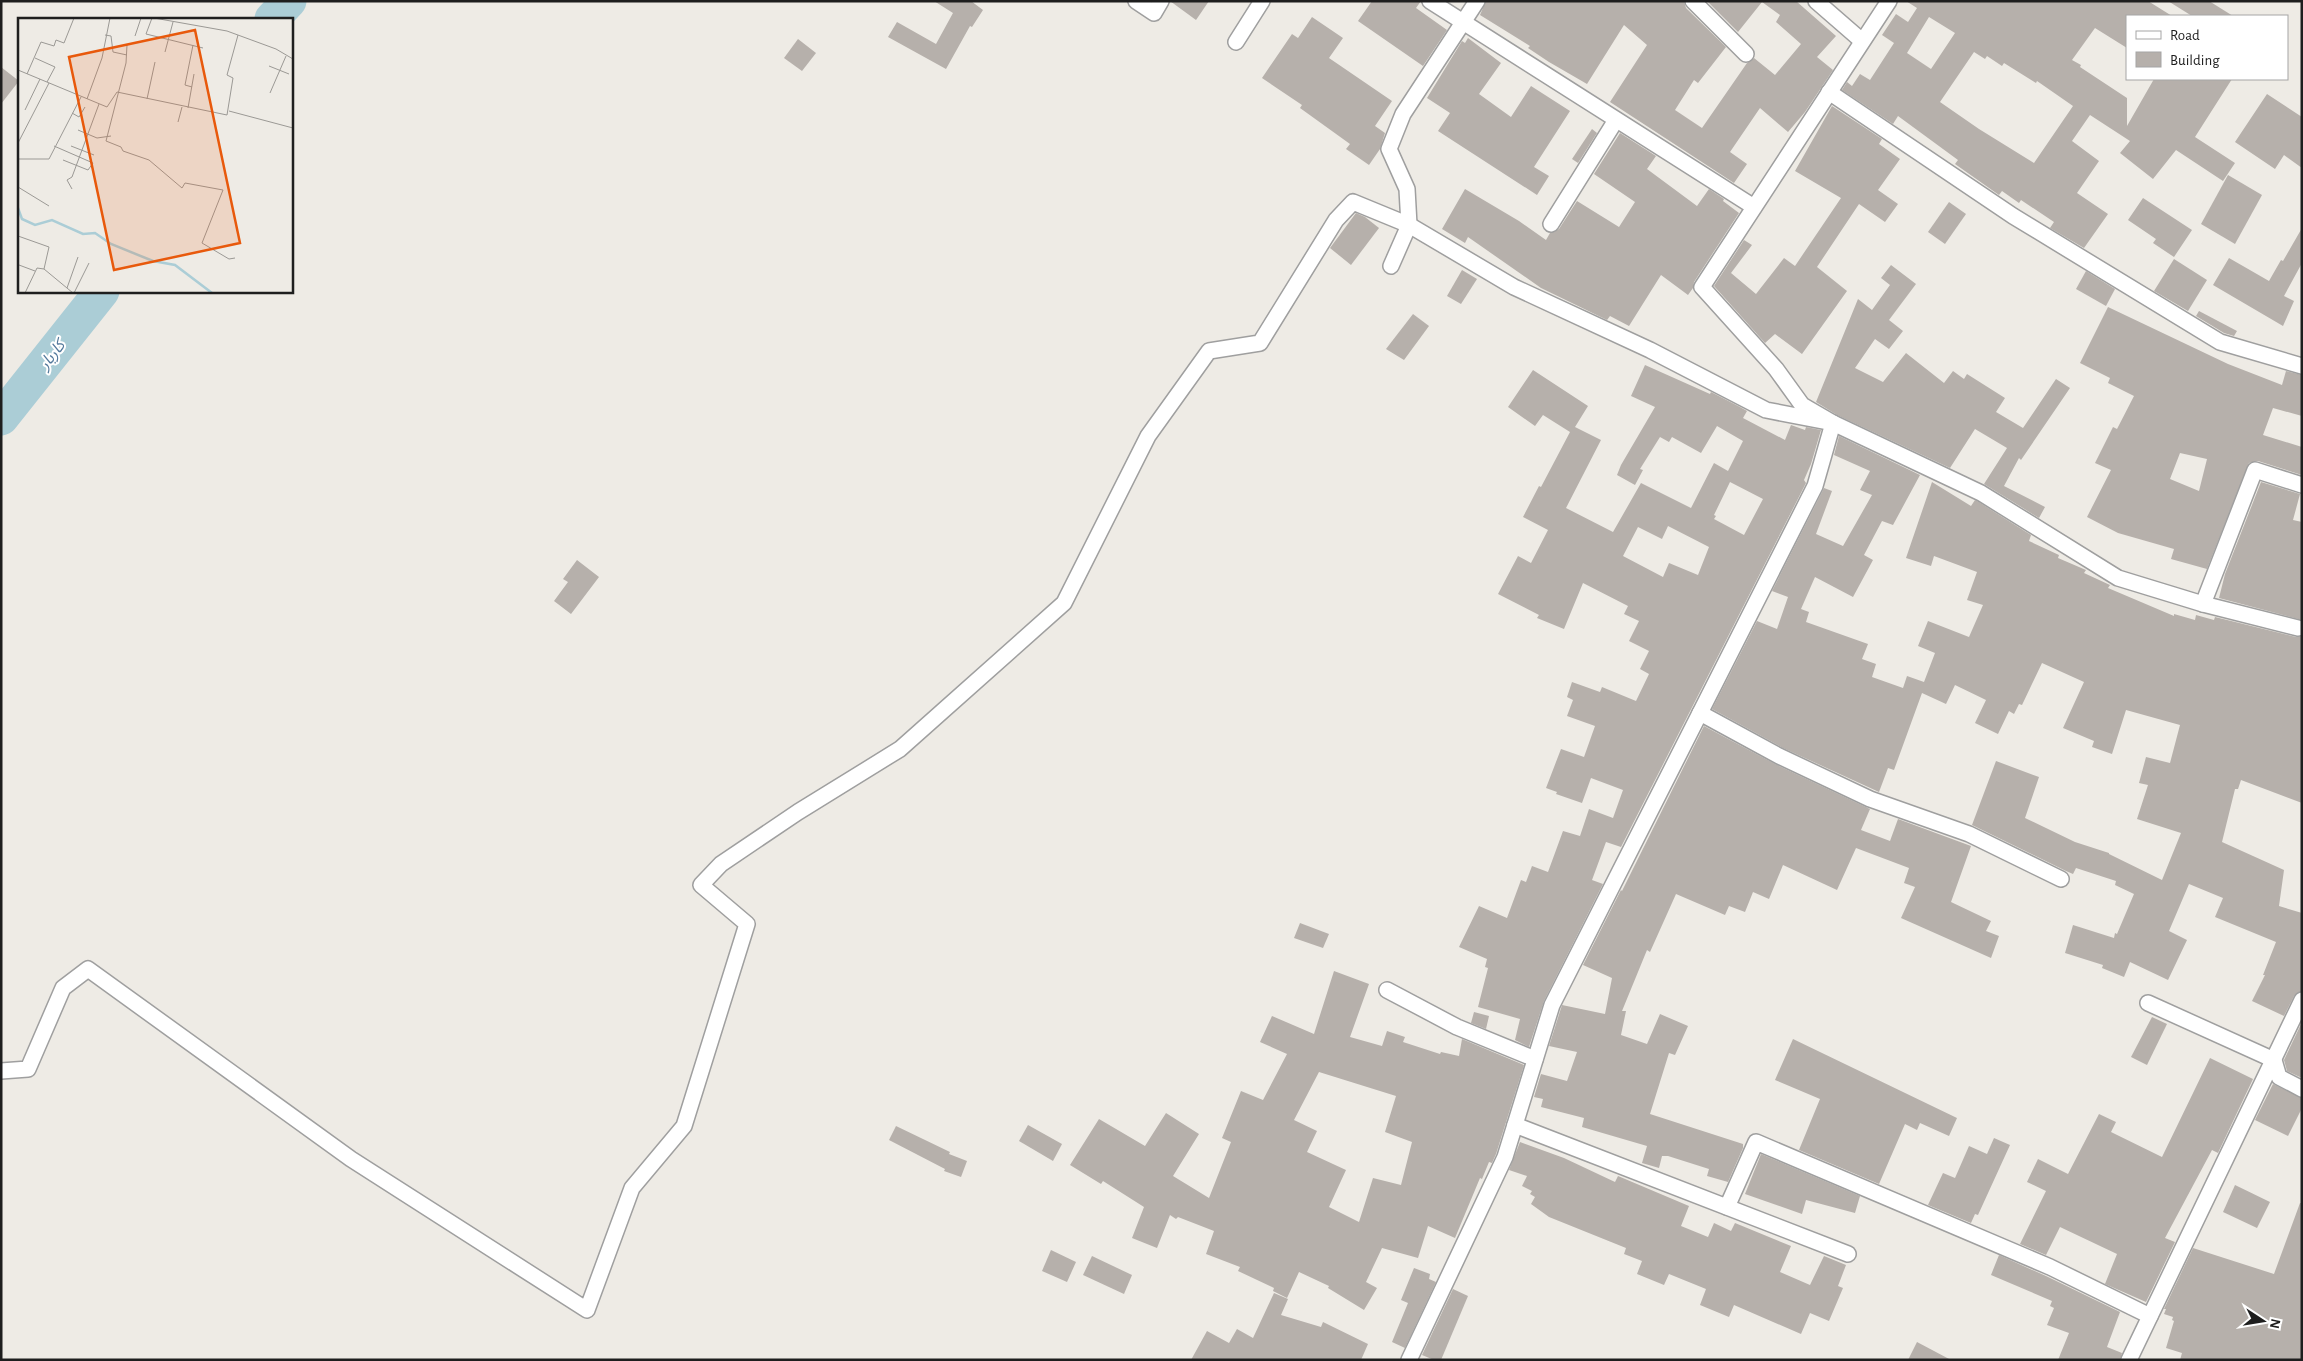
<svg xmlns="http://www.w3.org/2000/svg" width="2303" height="1361" font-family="'Alegreya Sans','Noto Sans Arabic',sans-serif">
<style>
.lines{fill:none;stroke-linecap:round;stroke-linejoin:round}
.river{stroke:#abcdd6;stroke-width:35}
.building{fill:#b6b0ab;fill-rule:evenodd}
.minor-casing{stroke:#9f9f9f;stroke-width:18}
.minor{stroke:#fff;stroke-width:15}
.labels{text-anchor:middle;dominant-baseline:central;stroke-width:4;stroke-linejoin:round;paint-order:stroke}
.water-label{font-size:16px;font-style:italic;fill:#53789b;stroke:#fff}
.inset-river{fill:none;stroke:#abcdd6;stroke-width:2.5}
.inset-road{fill:none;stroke:#9b9995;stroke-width:1}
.view{fill:#e8590c;fill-opacity:0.15;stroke:#e8590c;stroke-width:2.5}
.inset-edge{fill:none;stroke:#1e1e1e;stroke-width:2.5}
</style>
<rect width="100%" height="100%" fill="#eeebe5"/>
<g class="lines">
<g class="river">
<polyline points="272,19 289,1"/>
<polyline points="1,418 102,291"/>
</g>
</g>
<g class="building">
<polygon points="934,1 971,1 983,10 972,27 970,26 946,69 888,37 897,22 936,44 953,13"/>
<polygon points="1170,1 1209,1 1196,20"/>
<polygon points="1372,1 1421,1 1416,8 1447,30 1423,66 1358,21"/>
<polygon points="1486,1 1684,1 1686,8 1726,47 1698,83 1694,80 1675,110 1702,128 1747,63 1754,58 1775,75 1801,44 1776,22 1780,15 1762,2 1738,32 1707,1 1796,1 1836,36 1817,57 1833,70 1805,112 1788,132 1760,108 1730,152 1747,164 1734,183 1610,102 1647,45 1624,25 1587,84 1549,62 1528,48 1530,46 1480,15"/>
<path d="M 1906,1 L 2148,1 L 2172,16 L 2127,16 L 2127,48 L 2095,28 L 2072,60 L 2081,65 L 2080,67 L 2127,98 L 2127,126 L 2154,79 L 2232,79 L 2195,137 L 2235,163 L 2223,181 L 2176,150 L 2153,179 L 2120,153 L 2130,141 L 2090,115 L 2072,141 L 2099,161 L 2077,193 L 2108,214 L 2084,248 L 2050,228 L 2054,222 L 2021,200 L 2019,203 L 2002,191 L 1999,195 L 1955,164 L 1958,160 L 1898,116 L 1893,124 L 1842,90 L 1847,82 L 1852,86 L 1860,74 L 1870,80 L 1894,43 L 1882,35 L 1896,14 L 1908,22 L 1917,8 ZM 1929,17 L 1955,33 L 1931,69 L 1907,53 ZM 1974,52 L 1985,59 L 1987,56 L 2002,66 L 2004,63 L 2036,83 L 2037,81 L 2073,106 L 2034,163 L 1979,129 L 1940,102 Z"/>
<polygon points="2168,1 2209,1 2233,16 2192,16"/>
<polygon points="1312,17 1343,38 1329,58 1392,101 1375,126 1385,133 1380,149 1369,165 1346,149 1350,144 1300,108 1302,105 1262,78 1292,34 1298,38"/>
<polygon points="1468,38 1501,63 1479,94 1511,117 1531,86 1570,111 1534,167 1549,176 1537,195 1438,131 1450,113 1427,98 1462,41 1465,43"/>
<polygon points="798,39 816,53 802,71 784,58"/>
<polygon points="1,67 19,81 1,104"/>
<polygon points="2267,94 2302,117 2302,168 2284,155 2275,169 2235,142"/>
<polygon points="1832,106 1882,139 1879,144 1900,159 1878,190 1898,204 1885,222 1859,204 1817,267 1847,291 1802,354 1775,334 1765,343 1714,286 1744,240 1752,245 1731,273 1756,294 1784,258 1795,266 1841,198 1795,171"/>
<polygon points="1592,129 1597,133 1578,163 1572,159"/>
<polygon points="1620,133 1656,156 1647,169 1697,206 1709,189 1724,199 1723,201 1739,213 1694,282 1693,288 1688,295 1661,275 1629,326 1610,316 1607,320 1541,288 1468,237 1465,243 1442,229 1465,189 1519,221 1546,240 1550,233 1559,229 1577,201 1619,227 1635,202 1594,174"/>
<polygon points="2228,175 2262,195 2235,244 2201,224"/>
<polygon points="2143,198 2192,230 2174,257 2153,243 2156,239 2128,220"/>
<polygon points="1949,202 1966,214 1945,244 1928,232"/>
<polygon points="1356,213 1365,217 1379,228 1351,265 1330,248"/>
<polygon points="2302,228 2302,263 2284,296 2294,301 2283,326 2213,285 2229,258 2269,281 2281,260 2283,261"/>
<polygon points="2174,259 2207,280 2188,311 2154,291"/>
<polygon points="1891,265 1916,284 1889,320 1903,331 1889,349 1875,339 1855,368 1883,382 1906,353 1944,383 1953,371 1964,379 1967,374 2005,398 1996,412 2023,428 2056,379 2070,388 2021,460 2019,458 2004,486 2045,507 2039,518 1984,484 2007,448 1975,429 1950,468 1837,415 1816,402 1858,299 1872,310 1890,285 1881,278"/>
<polygon points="1462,270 1477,279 1461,304 1447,296"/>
<polygon points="2086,271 2115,289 2106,306 2076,289"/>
<path d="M 2108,307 L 2228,364 L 2282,385 L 2286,371 L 2302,375 L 2302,416 L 2273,408 L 2263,435 L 2302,447 L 2302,475 L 2258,461 L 2249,463 L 2207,569 L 2171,559 L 2174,549 L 2118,533 L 2087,517 L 2111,470 L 2095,463 L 2113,427 L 2117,429 L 2134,396 L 2108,383 L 2110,378 L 2080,363 ZM 2180,453 L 2207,459 L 2199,491 L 2170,479 Z"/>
<polygon points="2199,311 2237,331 2234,336 2224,333 2196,316"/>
<polygon points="1413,314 1429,326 1404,360 1386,349"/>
<path d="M 1645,365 L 1710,394 L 1711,392 L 1740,407 L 1747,411 L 1743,418 L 1785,440 L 1791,425 L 1805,430 L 1806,427 L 1821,430 L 1811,464 L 1804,480 L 1806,483 L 1621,847 L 1606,842 L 1592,880 L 1603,884 L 1544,1001 L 1529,1047 L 1515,1040 L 1520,1019 L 1478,1007 L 1488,968 L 1485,967 L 1487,959 L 1459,947 L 1479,906 L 1507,918 L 1521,880 L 1526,882 L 1532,866 L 1548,872 L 1563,831 L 1580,836 L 1589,809 L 1613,818 L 1623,790 L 1591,778 L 1582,803 L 1556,794 L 1557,792 L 1546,788 L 1561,749 L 1584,757 L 1595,726 L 1567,716 L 1573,700 L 1567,697 L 1572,682 L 1600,692 L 1602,687 L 1636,701 L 1649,674 L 1640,669 L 1649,651 L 1629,641 L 1639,621 L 1624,614 L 1628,606 L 1583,583 L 1564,629 L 1537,618 L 1539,615 L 1498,594 L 1518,556 L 1531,563 L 1548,530 L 1523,517 L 1539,486 L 1541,487 L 1570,432 L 1543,415 L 1535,426 L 1508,407 L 1533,370 L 1588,406 L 1575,427 L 1601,440 L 1566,508 L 1613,532 L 1641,483 L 1691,508 L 1714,463 L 1728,471 L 1743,441 L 1717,426 L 1701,453 L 1672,437 L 1669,442 L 1660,437 L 1640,469 L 1643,470 L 1635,485 L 1617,475 L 1621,465 L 1655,407 L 1631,396 ZM 1730,482 L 1763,499 L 1744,535 L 1714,519 L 1716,516 L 1714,515 ZM 1668,526 L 1709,547 L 1698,575 L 1669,563 L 1663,577 L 1623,556 L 1638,527 L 1662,539 Z"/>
<polygon points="1839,436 1920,475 1893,525 1882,521 1864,555 1873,560 1853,597 1815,577 1801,609 1809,612 1806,622 1868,644 1862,659 1876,664 1872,677 1903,688 1907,676 1924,682 1935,653 1918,646 1928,621 1969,637 1983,605 1967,600 1977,572 1934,556 1931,566 1906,558 1932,482 1971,506 1975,500 1977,501 2031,535 2029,541 2059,555 2058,558 2086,570 2084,573 2110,585 2108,588 2174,616 2174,614 2195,620 2196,615 2214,620 2215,617 2296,637 2302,636 2302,803 2241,780 2238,789 2235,789 2222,842 2284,870 2279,906 2302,913 2302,991 2294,996 2284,1016 2252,1001 2265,975 2263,975 2276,942 2215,917 2223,898 2189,884 2169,931 2187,940 2168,980 2130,962 2124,977 2102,968 2103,965 2065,953 2073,925 2114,938 2115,933 2117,934 2134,894 2115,885 2116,881 2076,868 2073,874 2066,871 1972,825 1996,761 2039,777 2025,818 2075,842 2109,853 2109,854 2162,880 2181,833 2137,819 2148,785 2139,783 2146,757 2170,763 2180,725 2126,710 2112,754 2092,747 2094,741 2063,728 2084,682 2042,663 2022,705 2019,704 2014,714 2009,711 1998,734 1975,723 1986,700 1955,685 1946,704 1922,693 1894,770 1888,768 1879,792 1783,748 1712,709 1757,621 1777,629 1788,597 1772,591 1824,488 1832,491 1816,534 1843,546 1872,495 1860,490 1870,471 1834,455"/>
<polygon points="2261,482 2300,494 2293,520 2302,522 2302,620 2219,598 2225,574"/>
<polygon points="577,560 599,577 571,614 554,601 568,582 563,579"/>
<polygon points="1704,726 1775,764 1870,809 1861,830 1890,841 1898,819 1971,846 1951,902 1991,921 1986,931 1999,936 1991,958 1901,918 1915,887 1904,883 1909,868 1856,848 1837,890 1783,865 1769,899 1753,892 1745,912 1729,906 1725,915 1676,894 1650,952 1647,950 1622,1011 1626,1011 1621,1035 1647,1044 1660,1014 1688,1026 1675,1055 1669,1053 1650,1114 1743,1144 1743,1148 1728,1182 1707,1176 1709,1169 1668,1156 1662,1156 1659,1168 1642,1163 1647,1146 1582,1127 1584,1118 1541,1107 1543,1099 1534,1097 1541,1074 1567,1081 1577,1052 1549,1046 1562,1005 1605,1014 1612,978 1583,965 1621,890 1622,891"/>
<polygon points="1300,923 1329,934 1323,948 1294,938"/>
<path d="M 1334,971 L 1369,984 L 1350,1037 L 1382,1046 L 1387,1031 L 1405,1037 L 1403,1042 L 1440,1054 L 1441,1052 L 1459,1056 L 1462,1039 L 1524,1065 L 1496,1154 L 1492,1163 L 1489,1162 L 1482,1179 L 1480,1178 L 1455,1238 L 1428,1226 L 1418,1258 L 1382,1248 L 1366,1282 L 1377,1288 L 1364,1310 L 1328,1288 L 1329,1286 L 1299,1272 L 1287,1298 L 1273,1291 L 1274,1288 L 1238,1271 L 1240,1267 L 1206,1254 L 1214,1231 L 1178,1217 L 1176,1219 L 1170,1215 L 1157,1248 L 1132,1238 L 1144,1207 L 1103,1181 L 1101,1184 L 1070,1165 L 1099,1119 L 1145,1146 L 1166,1113 L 1199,1134 L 1173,1176 L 1209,1198 L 1231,1142 L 1222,1138 L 1241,1091 L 1263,1100 L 1287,1054 L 1260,1042 L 1272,1016 L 1314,1034 ZM 1319,1072 L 1396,1096 L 1385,1132 L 1412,1142 L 1401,1185 L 1373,1178 L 1359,1222 L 1329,1207 L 1346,1170 L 1307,1152 L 1317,1131 L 1294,1120 Z"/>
<polygon points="1474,1012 1489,1016 1486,1029 1471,1023"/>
<polygon points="2152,1017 2167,1024 2147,1065 2131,1057"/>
<polygon points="2302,1022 2302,1078 2287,1071 2284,1060"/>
<polygon points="1793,1039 1957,1118 1949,1136 1920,1123 1917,1130 1905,1124 1879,1184 1799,1150 1820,1099 1775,1080"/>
<polygon points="2210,1058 2253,1079 2218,1153 2212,1150 2165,1238 2175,1242 2146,1302 2105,1284 2117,1254 2060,1227 2046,1255 2020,1244 2046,1191 2027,1182 2038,1159 2068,1174 2099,1114 2116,1122 2111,1132 2162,1157"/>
<polygon points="2273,1084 2302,1098 2302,1108 2288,1136 2255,1120"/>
<polygon points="1028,1125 1062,1144 1053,1161 1019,1141"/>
<polygon points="896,1126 950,1152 949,1154 967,1161 961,1177 944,1171 945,1169 889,1140"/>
<polygon points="1994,1138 2010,1145 1978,1215 1975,1214 1971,1223 1928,1205 1943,1173 1955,1178 1969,1146 1987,1154"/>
<polygon points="1520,1142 1564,1158 1615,1182 1618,1176 1689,1206 1681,1226 1708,1237 1714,1223 1731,1231 1735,1223 1791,1246 1780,1272 1810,1285 1824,1256 1846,1265 1838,1286 1843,1288 1829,1321 1810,1313 1801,1334 1734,1305 1729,1317 1700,1305 1706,1289 1669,1274 1664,1285 1637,1274 1642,1261 1624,1254 1626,1248 1549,1217 1531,1204 1535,1197 1530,1194 1532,1191 1522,1186 1527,1176 1509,1170"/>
<polygon points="1761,1154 1860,1196 1855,1213 1806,1200 1802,1214 1745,1194"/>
<polygon points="2235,1185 2270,1202 2257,1228 2223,1212"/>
<polygon points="2300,1203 2302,1203 2302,1360 2180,1360 2182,1353 2166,1348 2174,1321 2172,1320 2173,1317 2164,1314 2166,1309 2164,1309 2193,1248 2274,1274"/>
<polygon points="1051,1250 1076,1262 1067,1282 1042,1271"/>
<polygon points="1999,1255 2046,1276 2120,1312 2107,1347 2122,1353 2120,1360 2058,1360 2069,1333 2047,1325 2054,1308 2050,1306 2052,1301 1991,1275"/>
<polygon points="1092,1256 1132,1275 1124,1294 1083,1275"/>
<polygon points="1414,1268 1430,1274 1429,1279 1436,1282 1405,1348 1392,1342 1408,1303 1401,1300"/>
<polygon points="1453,1289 1468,1296 1441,1360 1434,1360 1422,1355"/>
<polygon points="1274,1293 1288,1299 1281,1315 1321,1327 1323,1322 1368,1344 1361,1360 1191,1360 1207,1331 1229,1343 1237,1329 1253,1338"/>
<polygon points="1917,1342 1951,1360 1908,1360"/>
</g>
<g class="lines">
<g class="minor-casing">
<g id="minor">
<polyline points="1136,1 1154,13 1161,1"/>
<polyline points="1430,1 1754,207"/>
<polyline points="1693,1 1746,54"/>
<polyline points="1816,1 1862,41"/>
<polyline points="1236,42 1262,1"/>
<polyline points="1829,92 2013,216 2220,342 2302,366"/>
<polyline points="1551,224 1616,120"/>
<polyline points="1391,266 1409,225 1407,189 1389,149 1403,114 1477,1"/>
<polyline points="2203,604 2255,470 2302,485"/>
<polyline points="1700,713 1779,756 1870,799 1969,834 2061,879"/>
<polyline points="1387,990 1457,1027 1535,1059"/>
<polyline points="2148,1003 2274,1060 2279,1077 2302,1089"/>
<polyline points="1,1071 28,1069 63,988 88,969 351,1159 587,1310 632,1188 684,1126 747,924 701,885 721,864 798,812 900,749 1064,603 1148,436 1209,351 1260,343 1336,220 1353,202 1409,225 1514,287 1650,350 1766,410 1833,423 1981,493 2118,578 2203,604 2298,628"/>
<polyline points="1515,1125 1848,1254"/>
<polyline points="1727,1207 1756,1142 2050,1267 2150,1316"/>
<polyline points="1409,1360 1505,1157 1552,1005 1815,486 1833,423 1802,405 1776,369 1702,287 1889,1"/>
<polyline points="2129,1360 2302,1000"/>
</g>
</g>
<use href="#minor" class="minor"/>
</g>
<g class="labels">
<g class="water-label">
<text transform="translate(52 355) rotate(-52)">کاربار</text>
</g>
</g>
<g transform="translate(18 18)">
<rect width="275" height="275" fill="#eeebe5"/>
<path class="inset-river" d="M 0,190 L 4,201 L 17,207 L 34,202 L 65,216 L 77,215 L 93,226 L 135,243 L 157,247 L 194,275"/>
<path class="inset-road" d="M 134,0 L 128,16 L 185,30M 136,0 L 209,13 L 258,31 L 275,41M 87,17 L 93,18 L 95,34 L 109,37M 117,18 L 123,0M 109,27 L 108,45 L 88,123 L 103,129 L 105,133 L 131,142 L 164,170 L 167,165 L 205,172 L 184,225 L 211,241 L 217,240M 147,34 L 155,4M 17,40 L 37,49 L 29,64M 251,48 L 271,56M 0,52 L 89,89 L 99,74 L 209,97 L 215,60 L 209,57 L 220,17M 9,56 L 23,24 L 36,28 L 38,22 L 46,25 L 56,0M 174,69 L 167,67 L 175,27M 252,75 L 268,38M 69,81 L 84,40 L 92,0M 129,81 L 137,44M 170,90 L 176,56M 7,92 L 22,61M 211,93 L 275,110M 54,95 L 61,99 L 67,89M 160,104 L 164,89M 60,112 L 79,120 L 93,118M 0,125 L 31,65M 36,128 L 75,145 L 70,152 L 45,142M 53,128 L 76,137M 0,141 L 31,141 L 63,79M 0,169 L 31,188M 54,171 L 49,162 L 54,159 L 81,86M 0,218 L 31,229 L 26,251 L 55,275M 1,247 L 17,253M 49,270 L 60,239M 7,275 L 19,250 L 26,251M 56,275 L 71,245"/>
<path class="view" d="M 177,12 L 222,225 L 96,252 L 51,39 Z"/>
<rect width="275" height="275" class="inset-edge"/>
</g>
<rect width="2303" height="1361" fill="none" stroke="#1e1e1e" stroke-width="5"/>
<rect x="2126" y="15" width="162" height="65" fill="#ffffff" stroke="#a5a5a5"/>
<rect x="2136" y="31" width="25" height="8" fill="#ffffff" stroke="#a5a5a5"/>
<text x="2170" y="40" font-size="15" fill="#1e1e1e">Road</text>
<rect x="2136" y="52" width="25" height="15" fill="#b6b0ab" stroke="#a5a5a5"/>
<text x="2170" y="65" font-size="15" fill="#1e1e1e">Building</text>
<g transform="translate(2263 1321) rotate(102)" stroke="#ffffff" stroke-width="4" paint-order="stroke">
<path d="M0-4L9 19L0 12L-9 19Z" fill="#1e1e1e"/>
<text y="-8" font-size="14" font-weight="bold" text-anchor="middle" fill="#1e1e1e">N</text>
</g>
</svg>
